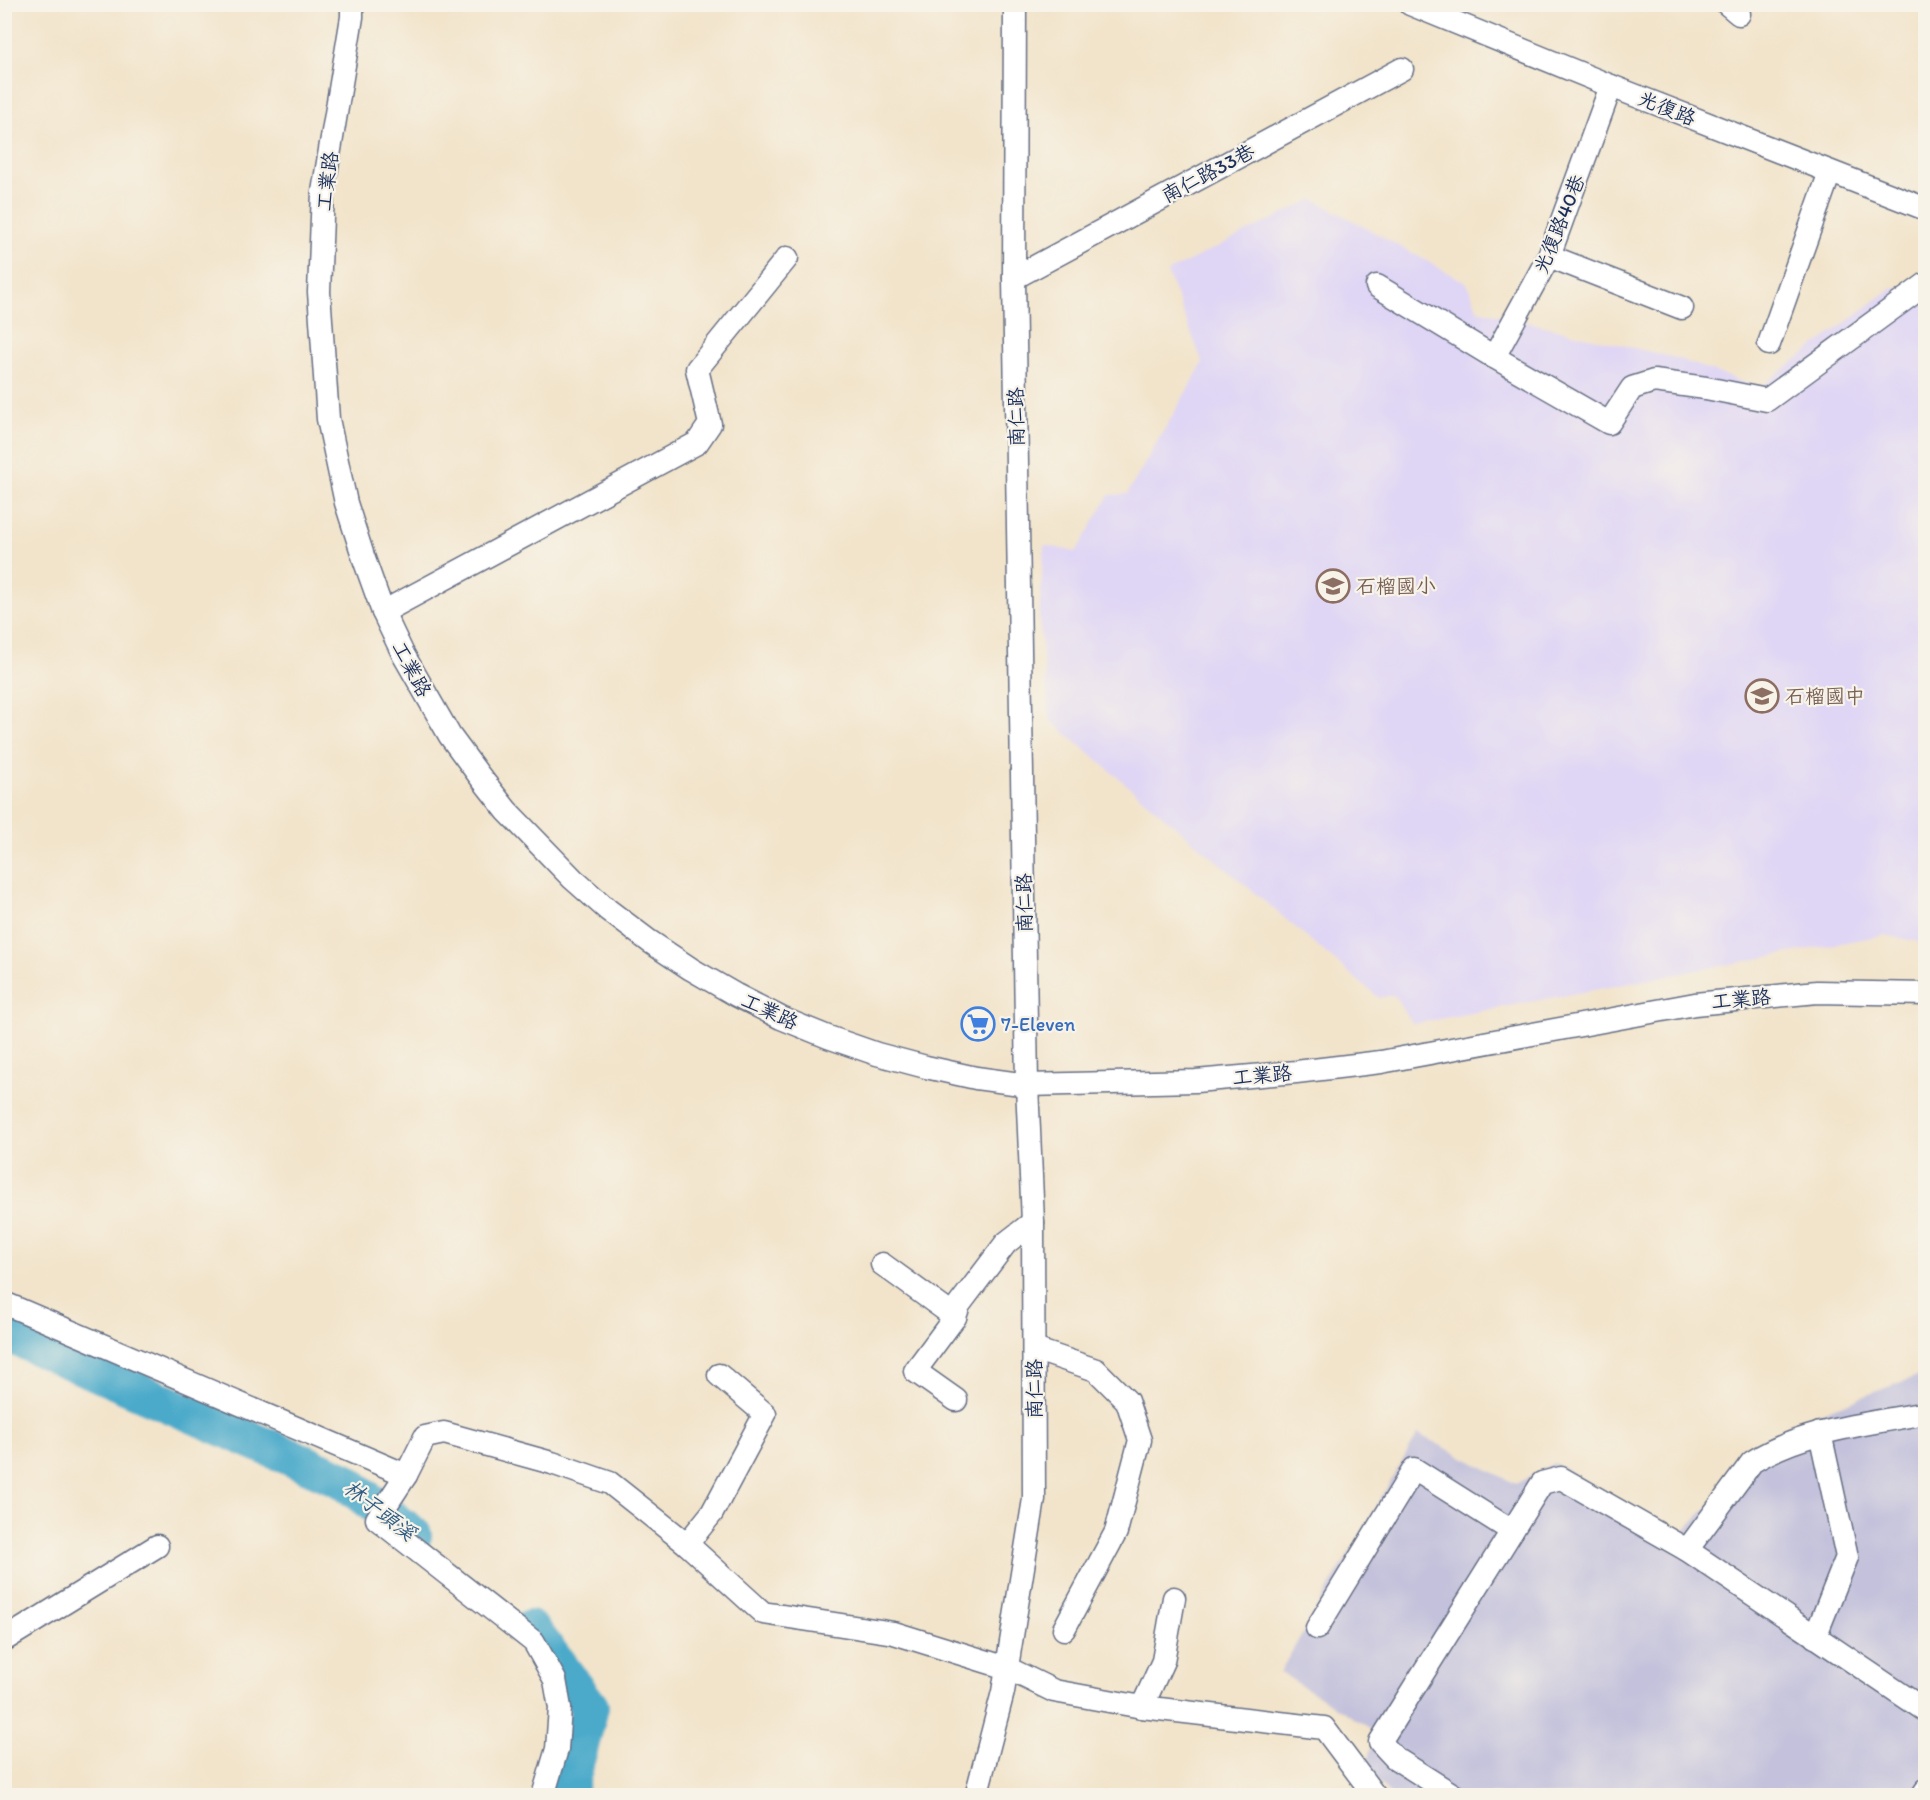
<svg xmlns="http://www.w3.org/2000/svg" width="1930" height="1800" font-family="Itim,'LXGW WenKai TC',sans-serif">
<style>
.built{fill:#dfd5f5}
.industrial{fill:#c3c1db}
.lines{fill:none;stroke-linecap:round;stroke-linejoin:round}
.river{stroke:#4baaca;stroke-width:38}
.minor-casing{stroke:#666e84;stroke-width:25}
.minor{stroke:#fff;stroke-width:22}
.labels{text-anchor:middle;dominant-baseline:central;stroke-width:4.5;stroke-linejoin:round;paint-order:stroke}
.street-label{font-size:20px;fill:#1b2f5e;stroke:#f7f3e8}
.education-label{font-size:20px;fill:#785e54;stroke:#f7f3e8;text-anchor:start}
.shop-label{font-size:20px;fill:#366cbe;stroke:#f7f3e8;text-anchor:start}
.water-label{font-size:21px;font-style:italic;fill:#2c5a84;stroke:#f7f3e8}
</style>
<rect width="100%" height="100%" fill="#f7f3e8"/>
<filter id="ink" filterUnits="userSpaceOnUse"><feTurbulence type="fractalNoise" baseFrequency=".0167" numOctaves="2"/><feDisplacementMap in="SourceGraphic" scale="12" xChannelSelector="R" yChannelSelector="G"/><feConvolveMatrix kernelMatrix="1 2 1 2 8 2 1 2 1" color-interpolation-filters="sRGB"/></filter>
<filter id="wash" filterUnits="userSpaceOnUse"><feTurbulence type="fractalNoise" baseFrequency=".008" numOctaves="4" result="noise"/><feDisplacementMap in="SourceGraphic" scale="24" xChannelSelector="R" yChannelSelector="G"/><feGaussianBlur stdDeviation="1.35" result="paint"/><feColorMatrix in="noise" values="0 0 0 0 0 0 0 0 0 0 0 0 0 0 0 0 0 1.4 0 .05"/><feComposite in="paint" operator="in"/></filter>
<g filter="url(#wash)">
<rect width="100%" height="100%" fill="#f2e4cb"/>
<polygon class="built" points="1313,199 1467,283 1478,310 1679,359 1759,388 1893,287 1925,300 1925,943 1884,935 1413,1024 1394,995 1379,998 1050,720 1039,620 1044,545 1076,552 1109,495 1127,494 1203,363 1167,272"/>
<polygon class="industrial" points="1925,1373 1925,1795 1390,1795 1365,1768 1376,1732 1280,1672 1418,1434 1516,1484 1554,1463 1680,1535 1788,1425"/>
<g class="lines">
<g class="river">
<polyline points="4,1332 343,1480 413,1535"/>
<polyline points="530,1629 534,1633 590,1707 567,1796"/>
</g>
</g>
</g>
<g filter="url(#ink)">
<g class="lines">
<g class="minor-casing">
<g id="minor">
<polyline points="352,4 352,17 323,192 319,292 328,419 346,503 364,559 383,612 403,654 450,736 478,774 507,811 573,879 608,910 649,941 691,969 736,995 781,1018 828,1037 877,1054 926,1067 976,1078 1027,1085 1196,1081 1296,1072 1381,1062 1695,1004 1817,992 1926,994"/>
<polyline points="1410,4 1611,86 1926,209"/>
<polyline points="1727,4 1739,14"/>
<polyline points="1549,256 1682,308"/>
<polyline points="1014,278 1402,69"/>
<polyline points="1377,286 1494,357 1609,423 1632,388 1654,381 1706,388 1767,400 1926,284"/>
<polyline points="1769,344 1830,172"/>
<polyline points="1494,357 1549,256 1611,86"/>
<polyline points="383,612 697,443 710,424 697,369 787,258"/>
<polyline points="882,1264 955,1317"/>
<polyline points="4,1303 406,1475"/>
<polyline points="1034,1349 1096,1370 1127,1401 1140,1440 1116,1532 1064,1629"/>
<polyline points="956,1400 915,1371 955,1317 959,1305 1006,1243 1033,1222"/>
<polyline points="687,1544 712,1513 765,1414 719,1375"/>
<path d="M 1687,1550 L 1752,1462 C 1803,1430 1867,1424 1926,1413"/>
<polyline points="1317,1628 1414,1469 1512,1531"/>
<polyline points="1815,1637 1847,1557 1820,1433"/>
<polyline points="4,1640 157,1546"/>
<polyline points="1142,1707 1163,1661 1174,1598"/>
<polyline points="543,1796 557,1749 560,1708 555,1680 534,1642 377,1519 406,1475 425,1437 444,1433 552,1463 610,1483 687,1544 763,1613 894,1633 1007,1668 1054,1691 1142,1707 1324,1728 1375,1796"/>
<polyline points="976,1796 1003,1692 1034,1499 1033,1222 1027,1085 1014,278 1015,4"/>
<polyline points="1455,1796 1395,1758 1380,1742 1542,1483 1561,1478 1687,1550 1926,1711"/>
<polyline points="1922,1796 1926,1790"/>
</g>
</g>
<use href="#minor" class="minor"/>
</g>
</g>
<defs>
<g id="school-ring" transform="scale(1.725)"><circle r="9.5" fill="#f7f3e8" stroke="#8d6e63" stroke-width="1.5"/><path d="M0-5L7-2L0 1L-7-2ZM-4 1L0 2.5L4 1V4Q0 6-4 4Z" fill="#8d6e63"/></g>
<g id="supermarket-ring" transform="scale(1.725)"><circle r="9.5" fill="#f7f3e8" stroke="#3f7fe0" stroke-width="1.5"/><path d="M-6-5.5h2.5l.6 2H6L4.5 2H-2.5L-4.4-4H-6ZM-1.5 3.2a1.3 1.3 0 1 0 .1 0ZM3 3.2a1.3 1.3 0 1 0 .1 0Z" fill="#3f7fe0"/></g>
</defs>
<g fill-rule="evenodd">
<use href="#school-ring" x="1333" y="586"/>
<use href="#school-ring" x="1762" y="696"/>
<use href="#supermarket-ring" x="978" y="1024"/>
</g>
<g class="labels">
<g class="street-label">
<text transform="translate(1667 108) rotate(22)">光復路</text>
<text transform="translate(1208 173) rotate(-28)">南仁路33巷</text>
<text transform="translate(327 181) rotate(-83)">工業路</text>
<text transform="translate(1559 224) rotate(-68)">光復路40巷</text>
<text transform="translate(1016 417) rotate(-91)">南仁路</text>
<text transform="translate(412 669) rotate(62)">工業路</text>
<text transform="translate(1024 903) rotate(-91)">南仁路</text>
<text transform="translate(1741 999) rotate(-5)">工業路</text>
<text transform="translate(770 1011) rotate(25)">工業路</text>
<text transform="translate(1262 1075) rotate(-5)">工業路</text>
<text transform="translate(1034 1389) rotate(-90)">南仁路</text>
</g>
<g class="education-label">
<text x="1356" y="586">石榴國小</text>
<text x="1785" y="696">石榴國中</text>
</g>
<g class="shop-label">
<text x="1001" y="1024">7-Eleven</text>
</g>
<g class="water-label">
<text transform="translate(380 1510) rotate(38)">林子頭溪</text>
</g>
</g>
<rect width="1930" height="1800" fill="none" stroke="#f7f3e8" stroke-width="24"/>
</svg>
